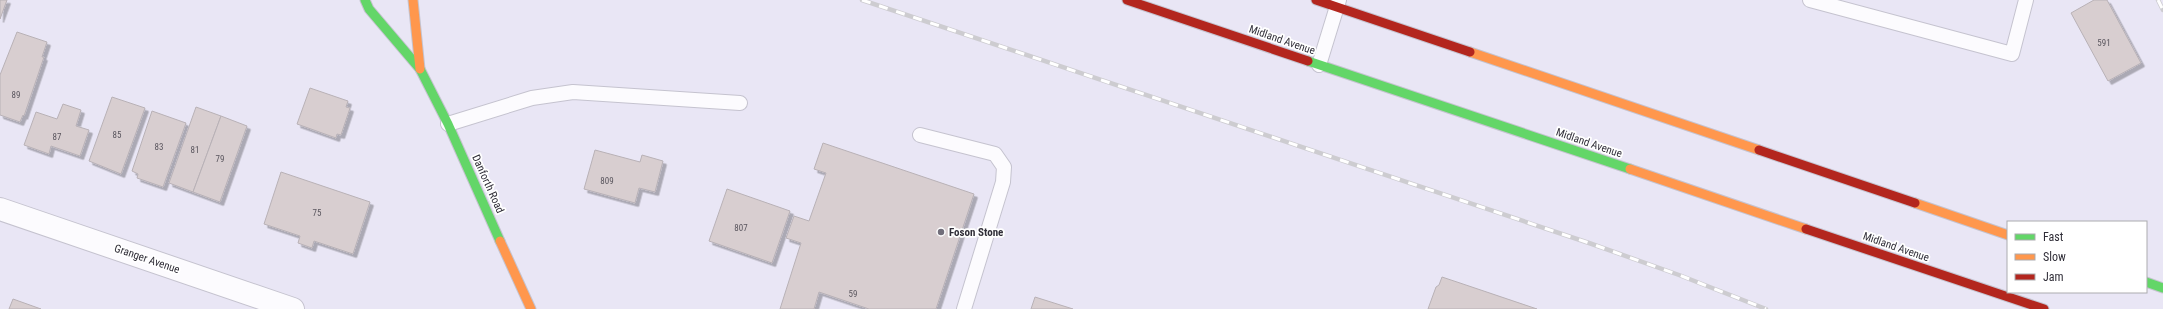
<svg xmlns="http://www.w3.org/2000/svg" width="2163" height="309" font-family="'Roboto Condensed',sans-serif">
<style>
.building{fill:#d8ced0;stroke:#b8b1b6;filter:url(#shadow)}
.lines{fill:none;stroke-linecap:round;stroke-linejoin:round}
.lane-casing{stroke:#c5c3cf;stroke-width:16}
.street-casing{stroke:#c5c3cf;stroke-width:24}
.fast-casing{stroke:#c5c3cf;stroke-width:11}
.slow-casing{stroke:#c5c3cf;stroke-width:11}
.jam-casing{stroke:#c5c3cf;stroke-width:11}
.lane{stroke:#fcfbfe;stroke-width:14}
.street{stroke:#fcfbfe;stroke-width:22}
.fast{stroke:#63d668;stroke-width:9}
.slow{stroke:#ff974d;stroke-width:9}
.jam{stroke:#b3261e;stroke-width:9}
.rail-casing{stroke:#cdccd0;stroke-width:4.5}
.rail{stroke:#fff;stroke-width:3;stroke-dasharray:9;stroke-linecap:butt}
.poi-dot{fill:#716e7a;stroke:#fff;stroke-width:1.5}
.labels{text-anchor:middle;dominant-baseline:central;stroke-width:3.5;stroke-linejoin:round;paint-order:stroke}
.number-label{font-size:9px;fill:#5a565e}
.street-label{font-size:11px;fill:#302e38;stroke:#fff}
.poi-label{font-size:11px;font-weight:bold;fill:#302e38;stroke:#fff;text-anchor:start}
</style>
<defs>
<filter id="shadow"><feDropShadow dx="3.5" dy="3.5" stdDeviation="0" flood-color="#0004"/></filter>
</defs>
<rect width="100%" height="100%" fill="#e9e6f5"/>
<g class="building">
<polygon points="0,0 7,0 0,19"/>
<polygon points="2094,0 2107,0 2141,63 2108,81 2071,13"/>
<polygon points="17,32 47,42 42,57 44,57 24,116 23,115 20,122 0,115 0,75"/>
<polygon points="310,88 348,101 346,107 350,108 341,135 337,134 336,138 297,124"/>
<polygon points="112,97 145,108 121,174 89,161"/>
<polygon points="63,104 81,110 76,126 89,130 80,156 51,146 49,154 24,145 36,112 57,119"/>
<polygon points="196,107 221,116 193,192 169,183"/>
<polygon points="152,111 186,123 163,187 137,178 138,174 132,171"/>
<polygon points="221,116 247,126 220,202 193,192"/>
<polygon points="823,143 974,194 936,309 869,309 819,292 814,309 780,309 801,243 786,238 794,216 809,221 826,173 814,169"/>
<polygon points="595,150 640,162 642,155 663,161 655,192 639,188 635,203 584,189"/>
<polygon points="281,172 370,202 353,254 314,241 312,248 298,243 300,236 264,224"/>
<polygon points="727,189 790,211 772,263 709,241"/>
<polygon points="1442,277 1457,282 1537,309 1428,309 1436,287 1439,285"/>
<polygon points="1035,297 1073,309 1031,309"/>
<polygon points="13,299 41,309 9,309"/>
</g>
<g class="lines">
<g class="lane-casing">
<g id="lane">
<polyline points="1810,0 2012,54 2026,0"/>
<polyline points="1319,65 1339,0"/>
<polyline points="448,124 532,98 573,92 740,103"/>
<polyline points="920,135 995,154 1004,167 1003,182 964,309"/>
</g>
</g>
<g class="street-casing">
<polyline id="street" points="0,209 293,309"/>
</g>
<g class="fast-casing">
<g id="fast">
<polyline points="365,0 369,9 420,69 448,124 500,241"/>
<polyline points="1308,61 1630,169"/>
<polyline points="2146,282 2163,288"/>
</g>
</g>
<g class="slow-casing">
<g id="slow">
<polyline points="413,0 420,69"/>
<polyline points="1470,52 1759,150"/>
<polyline points="1630,169 1806,229"/>
<polyline points="1915,203 2008,235"/>
<polyline points="500,241 531,309"/>
</g>
</g>
<g class="jam-casing">
<g id="jam">
<polyline points="1127,0 1308,61"/>
<polyline points="1316,0 1470,52"/>
<polyline points="1759,150 1915,203"/>
<polyline points="1806,229 2044,309"/>
</g>
</g>
<use href="#lane" class="lane"/>
<use href="#street" class="street"/>
<use href="#fast" class="fast"/>
<use href="#slow" class="slow"/>
<use href="#jam" class="jam"/>
<g class="rail-casing">
<g id="rail">
<polyline points="862,0 1589,243 1679,275 1766,309"/>
<polyline points="2158,0 2163,10"/>
</g>
</g>
<use href="#rail" class="rail"/>
</g>
<circle class="poi-dot" cx="941" cy="232" r="4"/>
<g class="labels">
<g class="number-label">
<text x="2104" y="43">591</text>
<text x="16" y="95">89</text>
<text x="117" y="135">85</text>
<text x="57" y="137">87</text>
<text x="159" y="147">83</text>
<text x="195" y="150">81</text>
<text x="220" y="159">79</text>
<text x="607" y="181">809</text>
<text x="317" y="213">75</text>
<text x="741" y="228">807</text>
<text x="853" y="294">59</text>
</g>
<g class="street-label">
<text transform="translate(1282 40) rotate(19)">Midland Avenue</text>
<text transform="translate(1589 143) rotate(19)">Midland Avenue</text>
<text transform="translate(488 184) rotate(66)">Danforth Road</text>
<text transform="translate(1896 247) rotate(19)">Midland Avenue</text>
<text transform="translate(147 259) rotate(19)">Granger Avenue</text>
</g>
<g class="poi-label">
<text x="949" y="232">Foson Stone</text>
</g>
</g>
<rect x="2007" y="221" width="140" height="72" fill="#ffffff" stroke="#acabaf"/>
<rect x="2015" y="234" width="20" height="6" fill="#63d668" stroke="#acabaf"/>
<text x="2043" y="241" font-size="12" fill="#302e38">Fast</text>
<rect x="2015" y="254" width="20" height="6" fill="#ff974d" stroke="#acabaf"/>
<text x="2043" y="261" font-size="12" fill="#302e38">Slow</text>
<rect x="2015" y="274" width="20" height="6" fill="#b3261e" stroke="#acabaf"/>
<text x="2043" y="281" font-size="12" fill="#302e38">Jam</text>
</svg>
